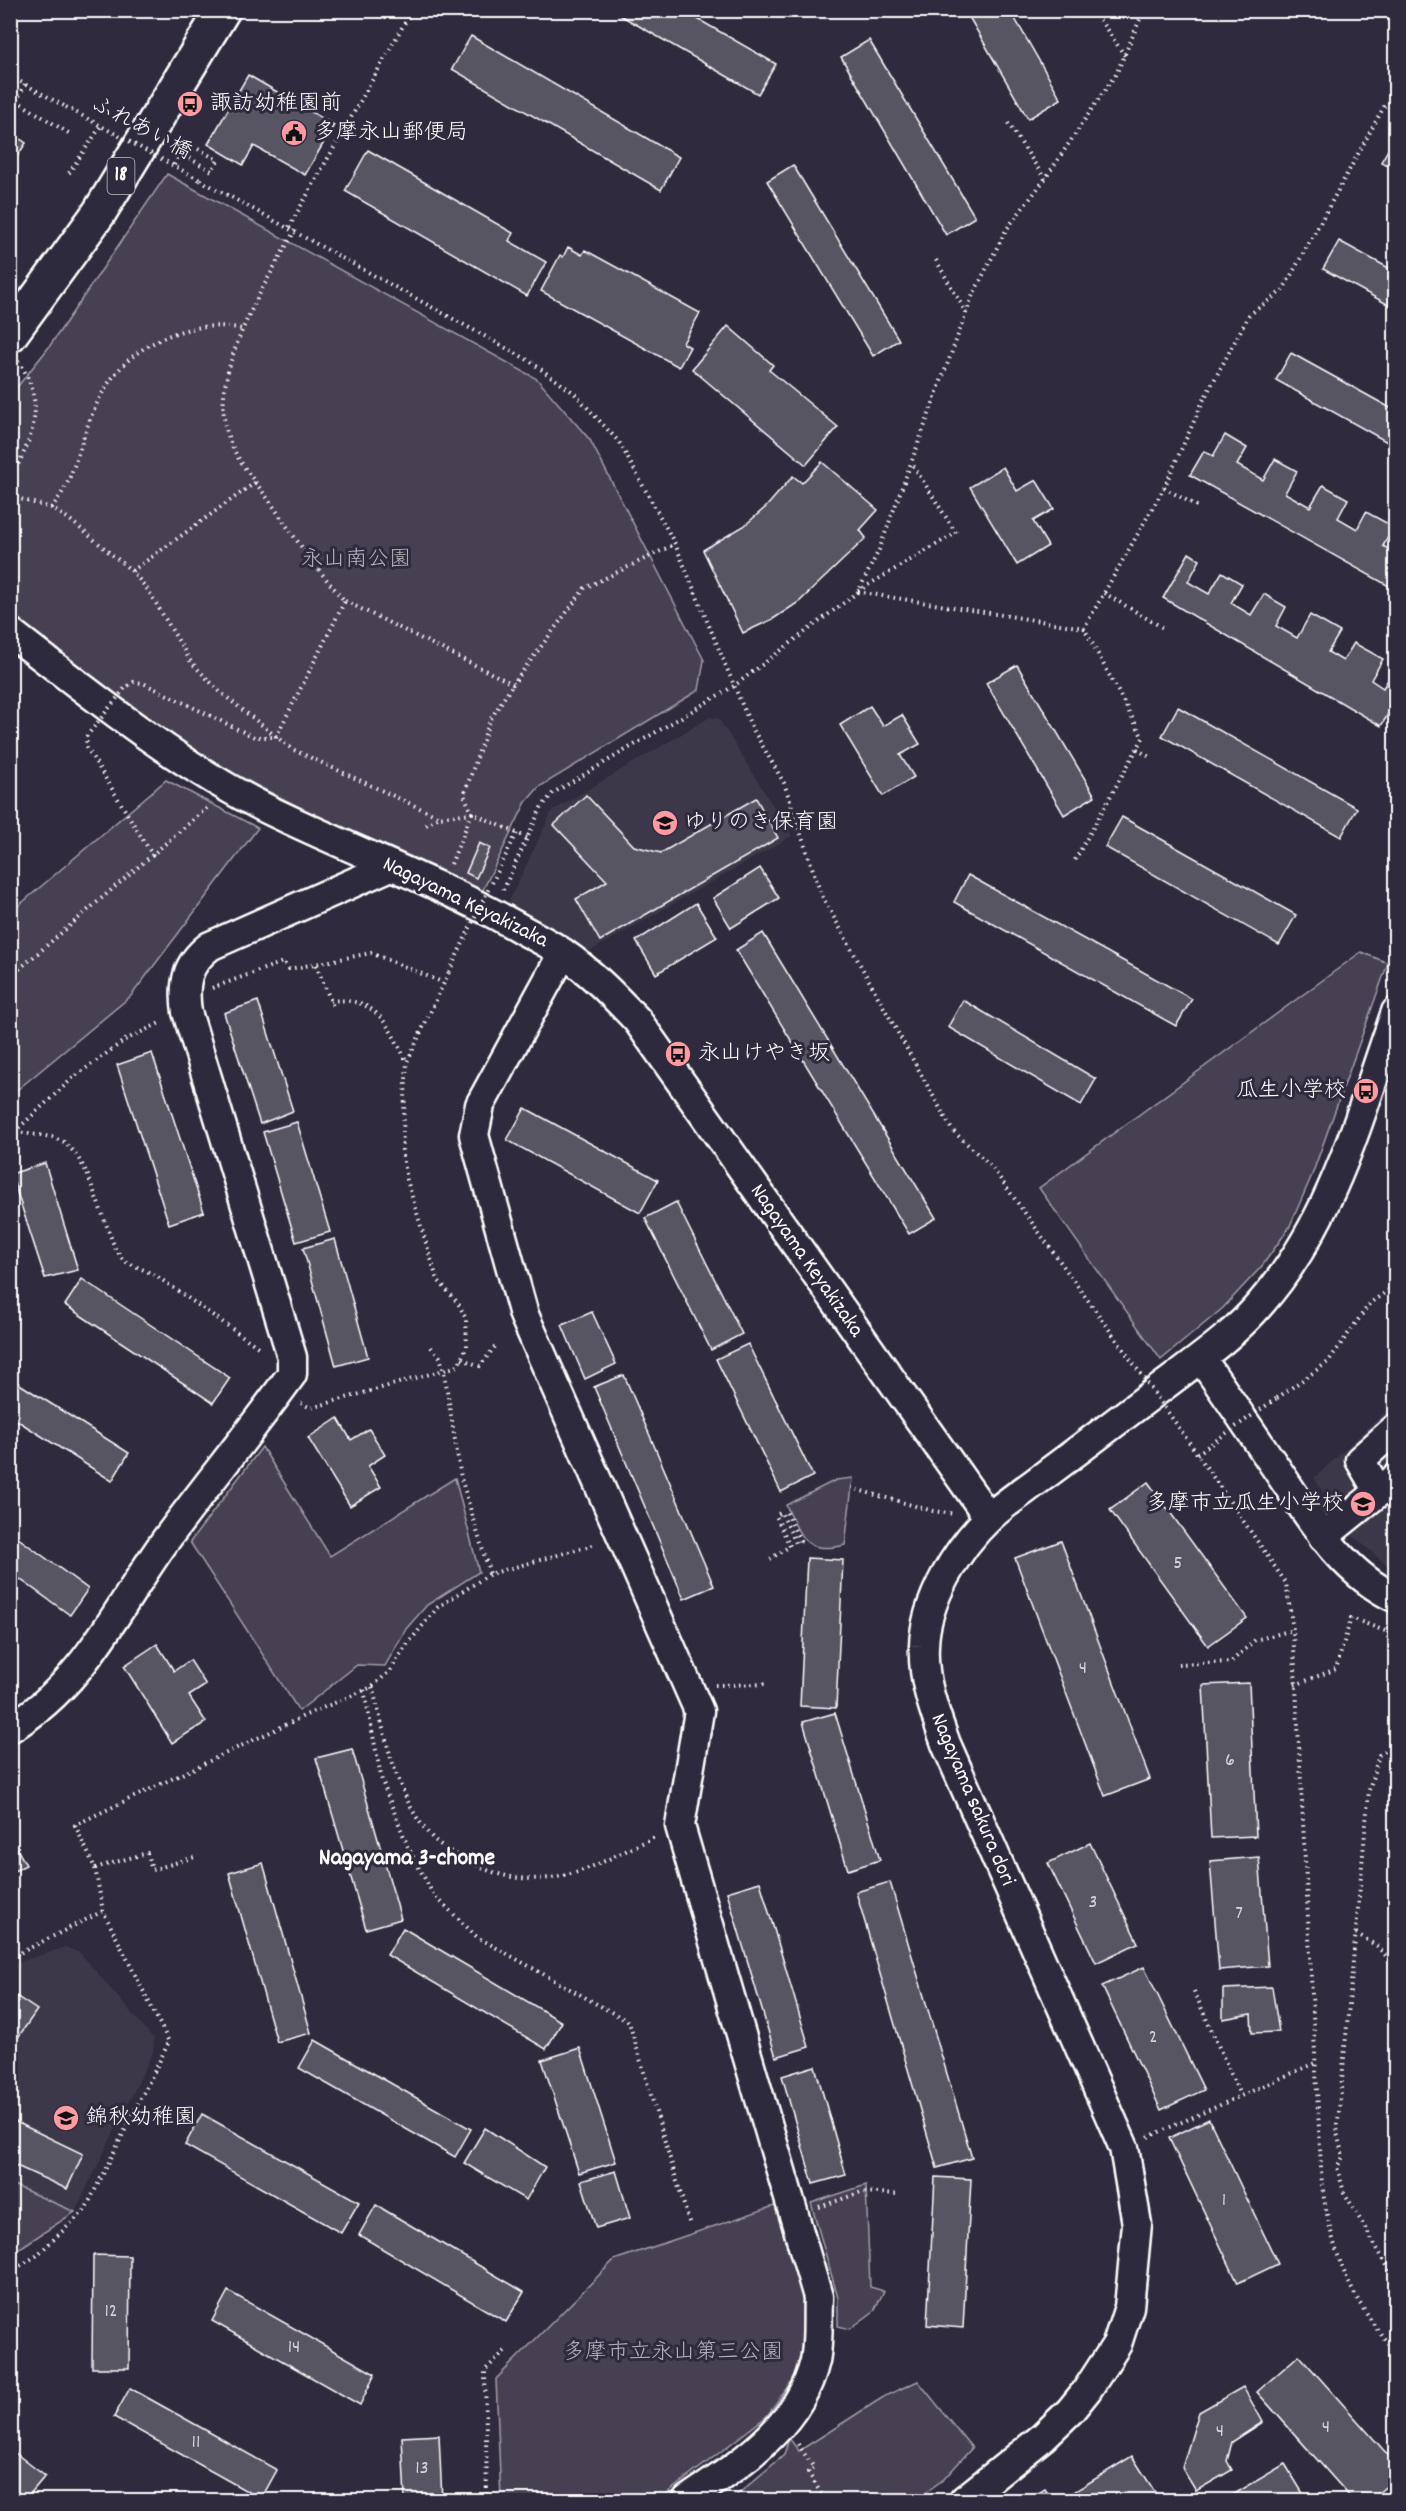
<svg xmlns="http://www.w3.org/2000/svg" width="1406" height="2511" font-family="Dekko,'Klee One',sans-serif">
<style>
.built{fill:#3c3749}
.green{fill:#464152;stroke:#a2a0a8;stroke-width:1.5}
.building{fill:#595564;stroke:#fff;stroke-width:1.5}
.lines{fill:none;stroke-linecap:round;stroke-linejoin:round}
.minor-casing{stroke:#fff;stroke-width:33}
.major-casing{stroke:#fff;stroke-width:38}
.path{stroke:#fff;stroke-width:4;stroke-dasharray:1.5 4.5;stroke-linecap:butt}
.minor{stroke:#2f2a3d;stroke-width:28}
.major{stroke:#2f2a3d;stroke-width:33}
.path-bridge{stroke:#fff;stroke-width:4;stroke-dasharray:1.5 4.5;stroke-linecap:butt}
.labels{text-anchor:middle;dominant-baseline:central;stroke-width:6;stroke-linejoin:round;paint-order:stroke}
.number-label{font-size:20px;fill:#d6d4d8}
.shield{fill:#2f2a3d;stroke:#c1bfc5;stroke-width:1.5}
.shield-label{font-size:21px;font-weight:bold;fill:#fff}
.poi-label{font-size:22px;fill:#fff;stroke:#2f2a3d;text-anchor:start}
.street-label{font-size:22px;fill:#fff;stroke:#2f2a3d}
.park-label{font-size:22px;fill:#b5b3ba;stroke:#2f2a3d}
.neighbourhood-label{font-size:24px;font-weight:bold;fill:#fff;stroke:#2f2a3d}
</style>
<rect width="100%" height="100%" fill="#2f2a3d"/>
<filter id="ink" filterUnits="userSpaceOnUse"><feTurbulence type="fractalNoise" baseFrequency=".0167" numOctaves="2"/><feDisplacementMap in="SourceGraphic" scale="12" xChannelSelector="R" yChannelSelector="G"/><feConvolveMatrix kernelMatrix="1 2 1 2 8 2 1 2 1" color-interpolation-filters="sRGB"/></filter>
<g filter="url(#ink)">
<g class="built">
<polygon points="710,717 719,719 792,836 587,953 507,905 552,811"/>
<polygon points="1395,1403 1395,1572 1347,1531 1314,1478"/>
<polygon points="65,1947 80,1953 154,2039 153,2052 75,2212 11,2184 11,1965"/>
</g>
<g class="green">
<polygon points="167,174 537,379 590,440 704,660 699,690 539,787 526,802 479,898 236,775 189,746 113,694 11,613 10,396 49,347"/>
<polygon points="166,780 258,828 131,996 11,1095 11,912"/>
<polygon points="1361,952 1388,963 1312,1175 1289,1228 1262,1266 1223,1308 1161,1360 1039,1188"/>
<polygon points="262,1447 330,1556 455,1478 479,1572 427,1605 406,1629 385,1666 357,1665 299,1711 190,1542"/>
<path d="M 853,1478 L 845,1545 C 804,1555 801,1537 786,1505 L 836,1480 Z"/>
<polygon points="11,2184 75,2212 11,2254"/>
<polygon points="866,2185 870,2287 884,2291 874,2311 850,2329 838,2326 838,2298 811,2203"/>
<polygon points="777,2205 805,2298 805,2339 793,2379 767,2416 658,2500 501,2500 496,2379 614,2260"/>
<polygon points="918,2381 972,2448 944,2479 915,2500 731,2500 784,2455 789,2438 799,2451 885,2396"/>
</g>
<g class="building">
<polygon points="611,10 682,10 776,64 758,94"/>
<polygon points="965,10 1010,10 1061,99 1028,119"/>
<polygon points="471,36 679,157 661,190 452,69"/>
<polygon points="869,40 975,217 946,235 841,57"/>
<polygon points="248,75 334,125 305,175 254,146 243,165 208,144"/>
<polygon points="10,132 26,143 10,167"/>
<polygon points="1396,136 1396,169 1381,162"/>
<polygon points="368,150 513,233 509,241 546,262 527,296 345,191"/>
<polygon points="793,165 899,340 873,356 767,181"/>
<polygon points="1339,241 1396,272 1396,309 1323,269"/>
<polygon points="568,247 582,255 585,250 700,313 683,343 690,347 679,367 541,291 560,255 563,257"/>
<polygon points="728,326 773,365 769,370 838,427 806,465 692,369"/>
<polygon points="1291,353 1396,411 1396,447 1276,380"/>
<polygon points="1225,435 1247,448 1237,465 1263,480 1275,459 1297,471 1285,493 1310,507 1323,485 1348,499 1338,518 1357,529 1366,512 1394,527 1383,546 1396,553 1396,590 1190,475 1204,451 1213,456"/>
<polygon points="822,462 878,510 860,530 866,538 799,602 773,619 743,633 703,550 744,526 766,507 793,476 802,483"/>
<polygon points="1003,467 1017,491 1036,480 1054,509 1033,521 1048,546 1017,565 970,487"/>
<polygon points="1189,553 1200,560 1188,582 1209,594 1222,572 1242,584 1231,603 1251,615 1264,594 1286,607 1276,626 1297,638 1310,615 1340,632 1328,652 1343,661 1354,643 1383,659 1371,680 1383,688 1396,667 1396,701 1381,726 1163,598"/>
<polygon points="1017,665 1095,796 1064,815 986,683"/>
<polygon points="870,706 883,726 902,715 920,744 900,755 914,777 883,796 840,725"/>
<polygon points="1178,707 1357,808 1341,837 1162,736"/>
<polygon points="586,795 634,846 661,853 756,798 778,838 600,941 576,899 607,881 554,825"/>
<polygon points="1122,817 1296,915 1279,945 1105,847"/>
<polygon points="479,843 490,848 476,878 466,873"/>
<polygon points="760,868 779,898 731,928 713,898"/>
<polygon points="968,875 1192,999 1176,1026 954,902"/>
<polygon points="696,903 717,937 656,974 636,941"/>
<polygon points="763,933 936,1218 909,1234 736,950"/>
<polygon points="963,1000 1096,1079 1081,1105 948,1027"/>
<polygon points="258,1001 293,1111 260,1124 224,1013"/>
<polygon points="152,1053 204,1212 169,1224 117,1065"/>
<polygon points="525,1108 658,1180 640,1213 507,1140"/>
<polygon points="297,1122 330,1232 296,1242 263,1132"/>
<polygon points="45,1163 78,1270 45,1278 11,1174"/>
<polygon points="676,1202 742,1334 711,1350 645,1218"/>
<polygon points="335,1239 368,1357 336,1366 303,1248"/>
<polygon points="82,1279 230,1378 213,1403 65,1305"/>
<polygon points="592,1312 616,1364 585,1379 562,1325"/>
<polygon points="748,1344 813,1476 781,1492 716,1359"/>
<polygon points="624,1375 714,1586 684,1599 594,1387"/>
<polygon points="10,1378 129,1453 112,1481 10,1416"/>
<polygon points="338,1418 351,1440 369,1429 385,1455 368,1466 381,1487 350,1506 308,1438"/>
<polygon points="1148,1482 1247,1618 1208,1646 1110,1510"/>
<polygon points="10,1532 88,1589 70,1615 10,1572"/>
<polygon points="1061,1541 1150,1779 1105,1796 1015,1558"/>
<polygon points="807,1558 843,1560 836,1708 800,1706"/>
<polygon points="157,1644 174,1671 190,1660 206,1685 189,1696 206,1722 172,1743 124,1666"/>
<polygon points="1249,1683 1256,1836 1211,1838 1203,1685"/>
<polygon points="835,1713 880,1860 848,1870 803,1722"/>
<polygon points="352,1749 401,1919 366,1929 316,1758"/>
<polygon points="11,1838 26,1865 10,1873 10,1838"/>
<polygon points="1090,1843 1138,1943 1096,1963 1048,1863"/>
<polygon points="1259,1857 1268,1966 1219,1970 1210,1861"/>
<polygon points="263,1863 311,2033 277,2042 229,1873"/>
<polygon points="760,1882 809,2047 776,2057 727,1892"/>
<polygon points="890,1882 972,2158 937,2168 856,1892"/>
<polygon points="403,1928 562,2022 546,2049 387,1955"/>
<polygon points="1144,1967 1204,2090 1161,2110 1102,1986"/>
<polygon points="1272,1987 1279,2032 1252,2033 1251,2014 1223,2019 1223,1989"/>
<polygon points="10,1992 37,2010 10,2049"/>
<polygon points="315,2040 471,2129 455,2157 299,2068"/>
<polygon points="580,2048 616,2162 579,2173 542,2060"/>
<polygon points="815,2066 846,2175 813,2184 782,2076"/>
<polygon points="202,2114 359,2202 341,2233 185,2145"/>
<polygon points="10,2119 83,2154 67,2189 10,2163"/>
<polygon points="1209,2119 1278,2264 1238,2283 1169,2138"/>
<polygon points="485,2128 545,2167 526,2200 464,2163"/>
<polygon points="616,2171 630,2218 596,2228 581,2181"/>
<polygon points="935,2177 971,2179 963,2328 927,2325"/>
<polygon points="376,2205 524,2292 506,2322 359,2235"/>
<polygon points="93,2255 130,2256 129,2368 92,2368"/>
<polygon points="228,2291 375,2374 360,2405 212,2321"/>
<polygon points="1299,2355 1396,2464 1396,2478 1370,2500 1353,2500 1257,2392"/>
<polygon points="1243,2387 1263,2422 1232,2442 1227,2461 1232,2470 1196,2491 1182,2468 1199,2412"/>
<polygon points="130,2388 277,2470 261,2499 114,2417"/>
<polygon points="439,2435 442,2500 405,2500 402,2437"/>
<polygon points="10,2449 45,2476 25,2500 17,2500 10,2495"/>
<polygon points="1132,2456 1160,2500 1061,2500"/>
<polygon points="1285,2464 1307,2500 1224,2500"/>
<polygon points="1045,2489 1052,2500 1027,2500"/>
</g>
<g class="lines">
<g class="minor-casing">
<g id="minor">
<path d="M 10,632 C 93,696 175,763 269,810 C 351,850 436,881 516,926 C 531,935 549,943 563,953 C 591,972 614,996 637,1020 L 989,1518"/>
<path d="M 563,953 L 480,1105 L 474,1135 L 524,1315 L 699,1711 L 680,1826 L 818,2297 C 817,2318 819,2341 815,2361 C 799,2428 739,2464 687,2500"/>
<path d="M 1201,1358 C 1226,1395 1251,1431 1276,1468 C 1309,1516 1341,1573 1396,1598"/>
<polyline points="1378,1491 1360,1460 1396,1428"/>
<polyline points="1323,1537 1396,1478"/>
<path d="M 10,1728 C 83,1686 118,1606 165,1541 C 207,1484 251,1431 292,1374 L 292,1357 L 187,1012 C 183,984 186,964 210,946 L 391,866"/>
<path d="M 964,2500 L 1043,2437 L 1070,2411 L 1087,2390 L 1117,2344 L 1129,2307 L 1137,2224 L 1124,2148 L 946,1744 C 935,1713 922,1680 924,1646 C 925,1601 957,1548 990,1517 C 1005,1503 1024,1491 1041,1478 C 1083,1447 1125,1415 1166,1384 C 1199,1359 1234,1335 1261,1303 C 1333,1221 1360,1113 1396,1012"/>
</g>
</g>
<g class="major-casing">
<polyline id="major" points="10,335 99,213 223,10"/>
</g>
<g class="path">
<polyline points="1093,10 1125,56"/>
<polyline points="10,14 25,10"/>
<polyline points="10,76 66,107"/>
<polyline points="25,84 17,101 70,134"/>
<polyline points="1008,123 1045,179"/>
<polyline points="174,165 180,153 212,171 218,160 180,139"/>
<polyline points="69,173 101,126"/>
<polyline points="200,180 528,360 574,393 619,442 675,544 751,726 784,783 821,894 952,1130 991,1166 1116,1339"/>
<polyline points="289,227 412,10"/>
<polyline points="936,260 966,313"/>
<path d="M 10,480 C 33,437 48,404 18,361"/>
<polyline points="1164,488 1199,507"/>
<polyline points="10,496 51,508 69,519 132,571 148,590 191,662 220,692 292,749 439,817 472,813 464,795 490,720 513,684"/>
<path d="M 51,508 C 66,491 72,473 79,451 C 96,398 112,361 165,337 C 188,327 218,323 242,329"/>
<polyline points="132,571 256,482"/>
<polyline points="858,591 956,533 911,462"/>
<polyline points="858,592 1084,628 1164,488 1203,401 1249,315 1283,290 1385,105 1396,101"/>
<polyline points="1104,593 1165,629"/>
<polyline points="345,601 513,684 585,588 675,544"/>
<path d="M 276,737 L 345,601 C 317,570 294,537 271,503 C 255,481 232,456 226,429 C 211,367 266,283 295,230"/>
<polyline points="1137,749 1151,758"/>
<polyline points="426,825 439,817"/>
<polyline points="1075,860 1143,738 1084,628"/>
<polyline points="451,864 472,813 528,838"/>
<polyline points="492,883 517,833"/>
<polyline points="503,890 541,808 553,793 734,686 858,592 879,550 972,297 1006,230 1045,179 1117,72 1144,10"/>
<polyline points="316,965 334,1009"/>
<polyline points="10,977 208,807"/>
<polyline points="212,988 283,962 289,969 371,953 442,982"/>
<path d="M 330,1001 C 377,996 388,1025 407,1062"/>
<polyline points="16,1132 52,1137 64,1142 76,1154 87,1173 115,1248 124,1261 155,1275 261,1349"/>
<polyline points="10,1136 74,1077 125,1040 162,1022"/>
<polyline points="431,1347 440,1357 444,1371 461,1478 490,1574"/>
<polyline points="462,1359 480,1366 497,1344"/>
<polyline points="1277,1398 1328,1362 1370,1303 1396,1285"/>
<polyline points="301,1403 311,1408 458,1366 467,1346 466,1319 458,1303 437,1279 407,1180 402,1150 407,1062 449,972"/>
<path d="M 1189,1442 L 1286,1583 L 1293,1630 L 1322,2187 C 1334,2259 1349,2297 1396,2353"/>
<polyline points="1197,1454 1211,1444"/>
<polyline points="851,1488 933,1511 955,1514"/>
<polyline points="770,1559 790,1546 776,1516 781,1512 796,1543 800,1541 786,1511 788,1509"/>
<polyline points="1178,1664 1231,1662 1255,1640 1293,1630"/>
<polyline points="715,1685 769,1684"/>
<polyline points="1295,1685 1336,1669 1351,1618 1393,1634"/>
<path d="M 372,1687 C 386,1736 395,1794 429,1834 C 441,1848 459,1856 475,1864 C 503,1880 537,1882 567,1875 C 595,1868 628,1849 655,1837"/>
<polyline points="364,1690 382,1781 408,1847 433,1894 477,1937 629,2022 690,2225"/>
<polyline points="1396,1746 1379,1755 1369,1790 1337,2133 1343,2157 1337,2167 1344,2192 1396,2281"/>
<polyline points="95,1868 147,1853 152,1870 198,1856"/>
<polyline points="1356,1933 1377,1946 1396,1967"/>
<polyline points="10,1958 103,1911"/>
<polyline points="1194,1991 1240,2095"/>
<polyline points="1148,2137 1315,2063"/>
<polyline points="819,2207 862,2192 898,2194"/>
<polyline points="10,2272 36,2256 85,2210 169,2042 103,1911 95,1868 75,1825 306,1715 372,1687 390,1671 405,1647 438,1607 490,1574 597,1544"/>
<polyline points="798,2444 814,2468 808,2472 822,2495 818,2500"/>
<polyline points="487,2500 485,2370 508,2348"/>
</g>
<use href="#minor" class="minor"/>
<use href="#major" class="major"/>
<g class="path-bridge">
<polyline points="66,107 200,180"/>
<polyline points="153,856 87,748 86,737 125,688 134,682 143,683 254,737 276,737"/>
<polyline points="449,972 490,886"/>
<polyline points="1116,1339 1189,1442"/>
<polyline points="1211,1444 1277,1398"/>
</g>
</g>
</g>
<defs>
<g id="bus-disc" transform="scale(1.35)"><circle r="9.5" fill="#ff9aa2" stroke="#2f2a3d"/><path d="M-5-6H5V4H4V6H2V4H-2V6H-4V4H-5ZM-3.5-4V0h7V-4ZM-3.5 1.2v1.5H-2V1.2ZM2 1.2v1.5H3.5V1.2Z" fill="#111"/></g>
<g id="civic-disc" transform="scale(1.35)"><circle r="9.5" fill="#ff9aa2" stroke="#2f2a3d"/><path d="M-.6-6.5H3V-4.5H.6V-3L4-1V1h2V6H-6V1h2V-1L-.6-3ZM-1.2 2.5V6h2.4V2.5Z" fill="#111"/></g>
<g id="school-disc" transform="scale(1.35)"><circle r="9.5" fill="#ff9aa2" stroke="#2f2a3d"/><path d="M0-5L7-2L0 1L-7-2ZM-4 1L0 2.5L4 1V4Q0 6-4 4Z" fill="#111"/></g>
</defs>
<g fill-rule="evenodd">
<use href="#bus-disc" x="190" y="104"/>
<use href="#civic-disc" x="294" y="133"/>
<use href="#school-disc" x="665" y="823"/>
<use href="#bus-disc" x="678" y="1054"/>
<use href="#bus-disc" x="1366" y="1091"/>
<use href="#school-disc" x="1363" y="1504"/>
<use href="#school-disc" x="66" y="2118"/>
</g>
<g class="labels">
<g class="number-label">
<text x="1178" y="1564">5</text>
<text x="1083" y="1669">4</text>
<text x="1230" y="1761">6</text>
<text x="1093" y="1903">3</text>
<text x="1239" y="1914">7</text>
<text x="1153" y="2038">2</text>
<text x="1224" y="2201">1</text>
<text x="111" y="2312">12</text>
<text x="294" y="2348">14</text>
<text x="1326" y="2428">4</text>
<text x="1220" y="2432">4</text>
<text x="196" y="2443">11</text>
<text x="422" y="2469">13</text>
</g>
<rect class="shield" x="107.5" y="158" width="27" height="36" rx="4.5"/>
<g class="shield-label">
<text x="121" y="176">18</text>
</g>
<g class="poi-label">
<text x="210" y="104">諏訪幼稚園前</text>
<text x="314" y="133">多摩永山郵便局</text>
<text x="684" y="823">ゆりのき保育園</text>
<text x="698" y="1054">永山けやき坂</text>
<text x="1346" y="1091" text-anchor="end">瓜生小学校</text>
<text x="1344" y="1504" text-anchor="end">多摩市立瓜生小学校</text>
<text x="86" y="2118">錦秋幼稚園</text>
</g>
<g class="street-label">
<text transform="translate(141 129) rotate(28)">ふれあい橋</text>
<text transform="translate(465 903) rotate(26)">Nagayama Keyakizaka</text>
<text transform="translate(806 1261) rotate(55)">Nagayama Keyakizaka</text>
<text transform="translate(972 1800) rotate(67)">Nagayama sakura dori</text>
</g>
<g class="park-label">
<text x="356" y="560">永山南公園</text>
<text x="673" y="2353">多摩市立永山第三公園</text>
</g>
<g class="neighbourhood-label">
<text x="407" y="1859">Nagayama 3-chome</text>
</g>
</g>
<rect width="1406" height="2511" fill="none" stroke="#2f2a3d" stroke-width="36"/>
<rect x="18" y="18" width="1370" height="2475" fill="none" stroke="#fff" stroke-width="2" filter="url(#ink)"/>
</svg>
